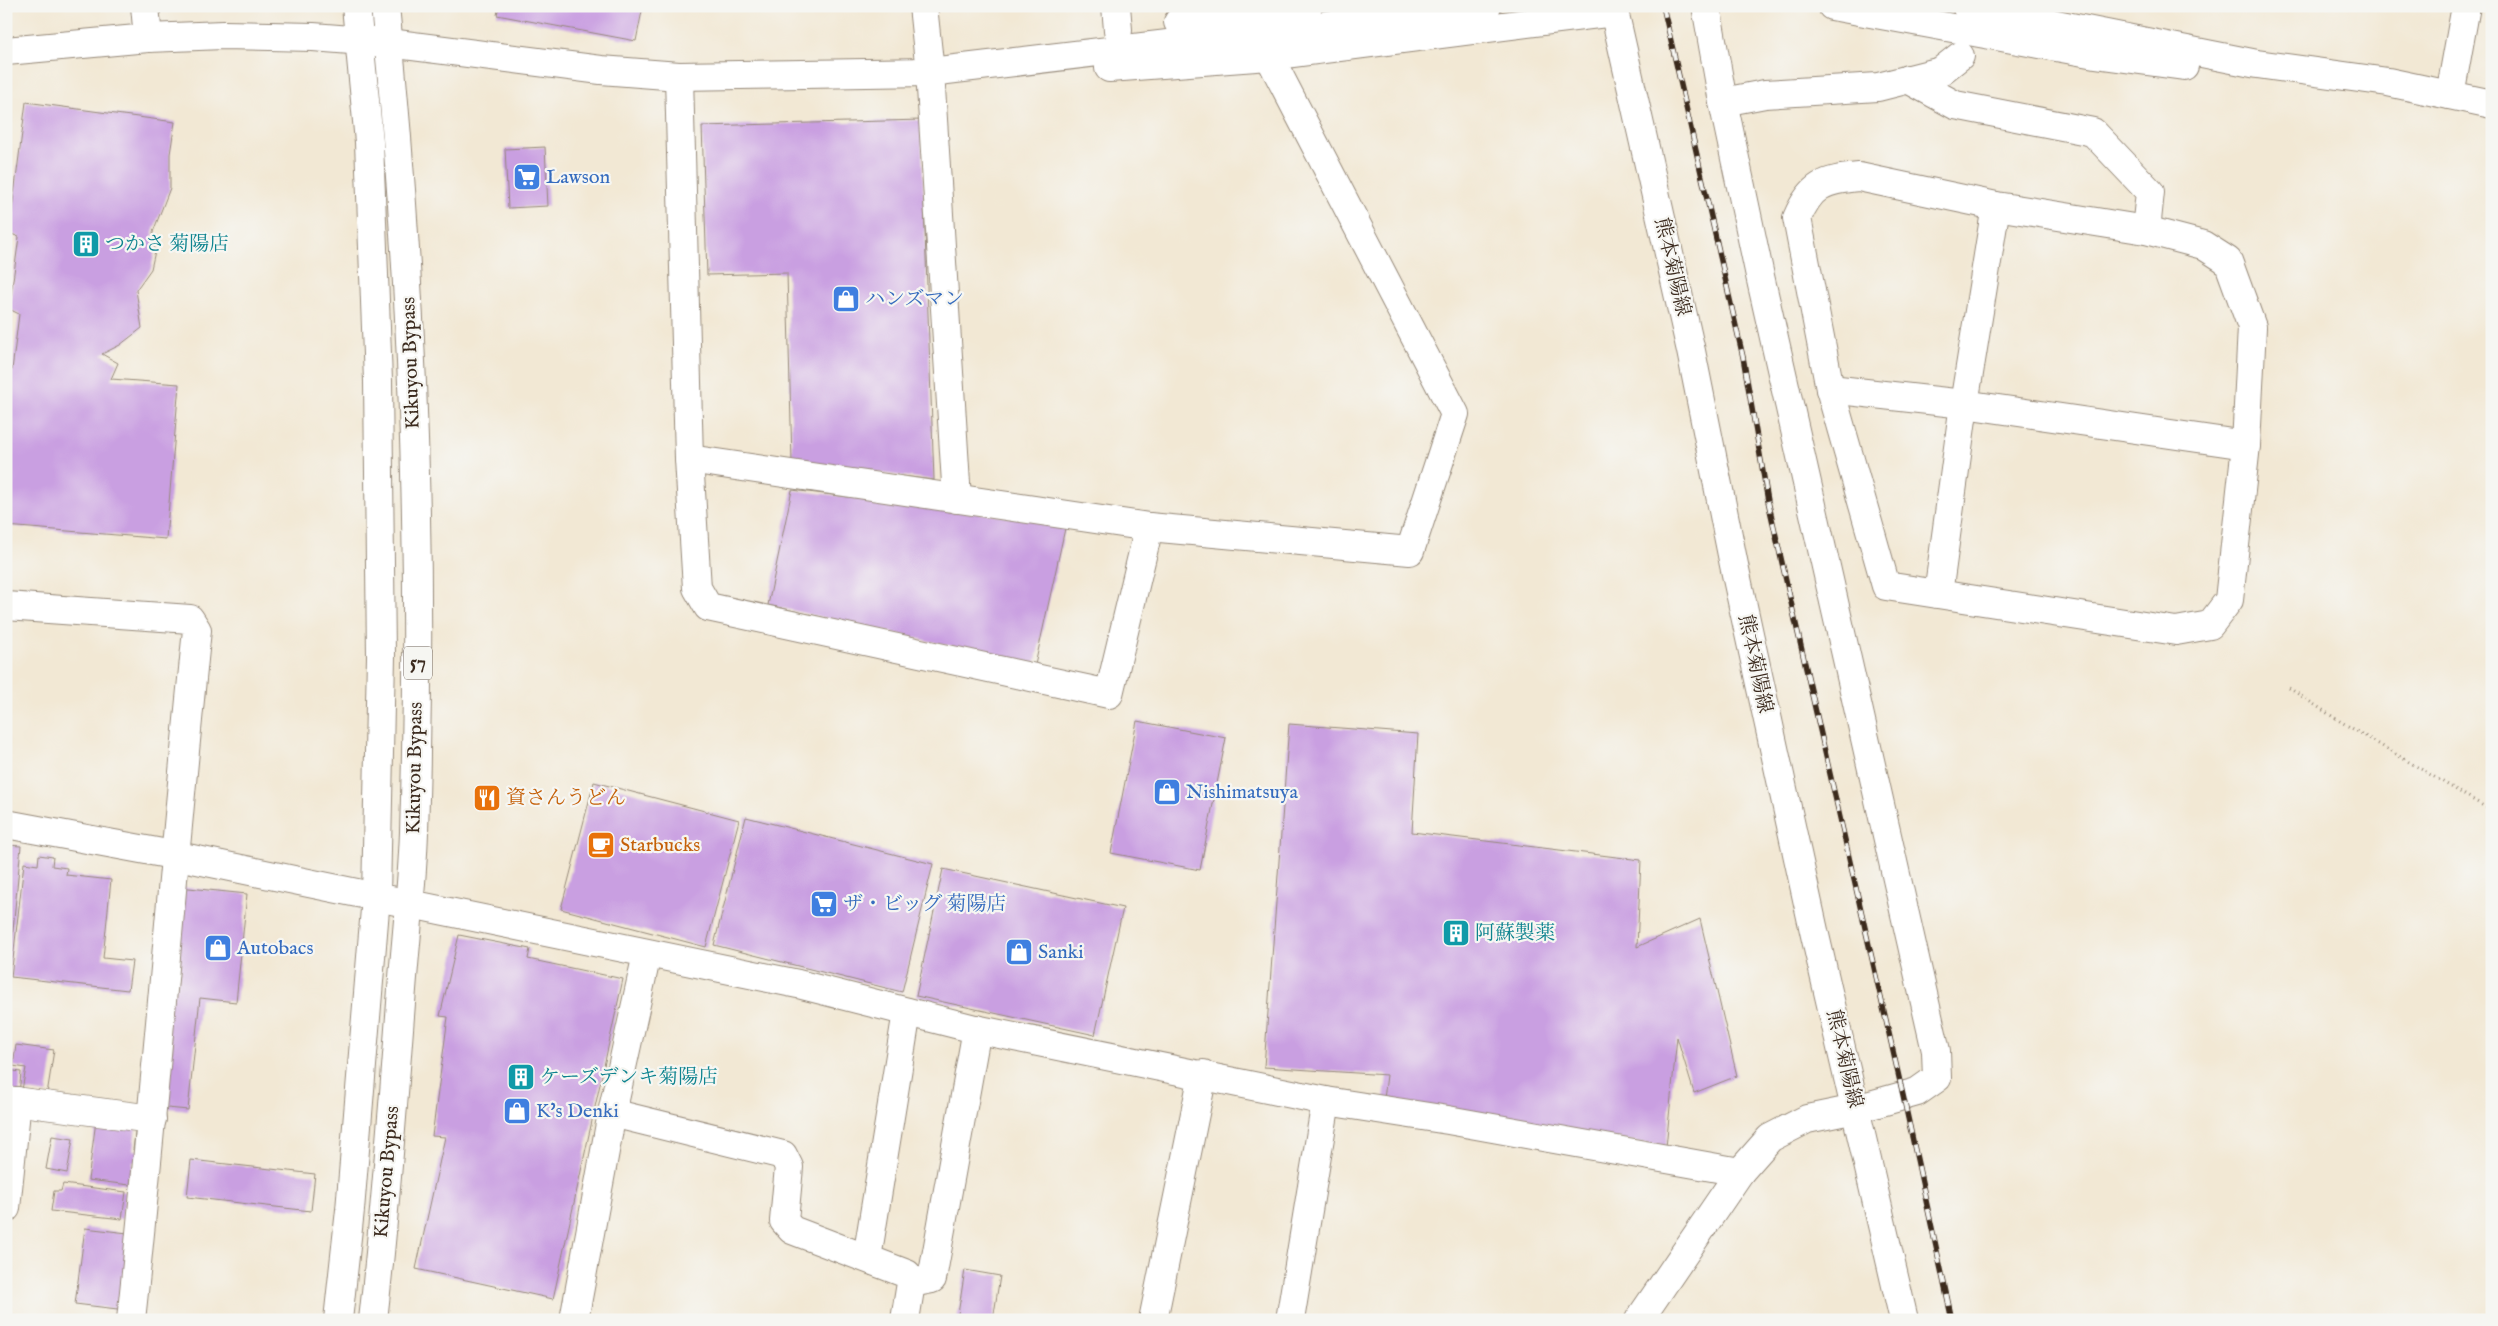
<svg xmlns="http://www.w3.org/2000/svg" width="2498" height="1326" font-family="'IM FELL English','Noto Serif JP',serif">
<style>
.building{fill:#c99fe1}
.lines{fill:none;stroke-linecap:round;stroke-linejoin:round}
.minor-casing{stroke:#968979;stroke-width:30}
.major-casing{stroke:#968979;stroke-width:30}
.highway-casing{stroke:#968979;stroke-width:30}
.path{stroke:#968979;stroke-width:3;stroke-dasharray:1 4;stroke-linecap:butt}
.minor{stroke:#fff;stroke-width:28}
.major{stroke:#fff;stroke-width:28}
.highway{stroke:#fff;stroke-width:28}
.rail-casing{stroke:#3b2a1e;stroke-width:5.5}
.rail{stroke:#f6f6f2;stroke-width:4;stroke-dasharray:11;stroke-linecap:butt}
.labels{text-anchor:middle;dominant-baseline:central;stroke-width:4.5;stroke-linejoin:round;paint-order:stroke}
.shield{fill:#f6f6f2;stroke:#73675e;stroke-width:1}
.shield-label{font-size:19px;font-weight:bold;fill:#3b2a1e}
.shop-label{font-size:20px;fill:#366cbe;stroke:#f6f6f2;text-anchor:start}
.culture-label{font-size:20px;fill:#0d838f;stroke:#f6f6f2;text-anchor:start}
.street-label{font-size:20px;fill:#3b2a1e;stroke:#f6f6f2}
.food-label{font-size:20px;fill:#c56008;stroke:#f6f6f2;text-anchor:start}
</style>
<rect width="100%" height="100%" fill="#f6f6f2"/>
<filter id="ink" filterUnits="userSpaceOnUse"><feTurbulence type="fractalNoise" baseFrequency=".02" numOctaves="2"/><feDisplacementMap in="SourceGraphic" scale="10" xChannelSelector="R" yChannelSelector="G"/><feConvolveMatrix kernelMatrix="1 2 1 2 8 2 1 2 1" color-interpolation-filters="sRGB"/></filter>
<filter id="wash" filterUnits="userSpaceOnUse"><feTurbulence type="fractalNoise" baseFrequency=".0096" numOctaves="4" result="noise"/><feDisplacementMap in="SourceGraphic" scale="20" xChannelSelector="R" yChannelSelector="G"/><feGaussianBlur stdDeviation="1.12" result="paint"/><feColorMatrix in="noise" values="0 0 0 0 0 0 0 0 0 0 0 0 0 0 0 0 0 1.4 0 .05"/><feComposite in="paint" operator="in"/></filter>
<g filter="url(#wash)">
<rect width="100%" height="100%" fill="#f2e8d4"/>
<g id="blocks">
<g class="building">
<polygon points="499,6 643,6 636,41 497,15"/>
<polygon points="26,102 175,122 170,154 170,188 153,232 155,251 151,269 136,290 142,328 120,345 102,354 118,363 111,379 179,384 166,539 6,526 6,370 12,370 19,314 9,309 19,237 9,233"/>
<polygon points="921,120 934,480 792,462 787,273 707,275 702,126"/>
<polygon points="545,147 548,206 508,208 505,149"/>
<polygon points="792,490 1066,524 1035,665 768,605"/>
<polygon points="1137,721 1226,738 1200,870 1111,853"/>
<polygon points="1289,724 1418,734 1412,832 1641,860 1637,947 1700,919 1737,1076 1694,1093 1677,1037 1666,1147 1384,1099 1387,1075 1264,1067"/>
<polygon points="594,782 739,820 706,947 561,909"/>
<polygon points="746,817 933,864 902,992 714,945"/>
<polygon points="6,845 21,846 8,982 6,982"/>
<polygon points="39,855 53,857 52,866 67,868 66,875 111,880 103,958 132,961 128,990 11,977 24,863 38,865"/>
<polygon points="943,869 1123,908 1095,1035 916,996"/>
<polygon points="179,887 247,894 236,1002 200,998 188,1110 157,1107"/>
<polygon points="459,935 530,949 528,959 623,979 553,1299 416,1269 445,1137 432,1136 448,1017 440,1016"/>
<polygon points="16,1045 54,1050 47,1094 22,1090 26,1068 13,1066"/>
<polygon points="7,1070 21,1072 19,1096 6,1095"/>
<polygon points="96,1121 136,1126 133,1150 143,1151 142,1162 133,1161 130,1185 88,1180"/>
<polygon points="52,1136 73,1139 67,1173 46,1169"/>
<polygon points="191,1160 315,1174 311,1211 187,1197"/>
<polygon points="63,1184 126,1192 122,1219 51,1211 54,1191 61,1191"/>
<polygon points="85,1228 136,1234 126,1310 75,1304"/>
<polygon points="965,1270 1000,1276 993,1320 957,1320"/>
</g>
</g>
</g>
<g filter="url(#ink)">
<use href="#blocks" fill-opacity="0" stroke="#968979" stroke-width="1"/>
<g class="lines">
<g class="minor-casing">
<g id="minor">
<polyline points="145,6 148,38"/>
<polyline points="923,6 930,72 957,499"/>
<polyline points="1116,6 1118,30"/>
<polyline points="1832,6 2095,54 2184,66"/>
<polyline points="1966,6 2257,64 2388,82 2492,104"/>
<polyline points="1178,22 1308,6"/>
<polyline points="6,51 148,38 223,35 313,37 389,43 601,70 679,76 930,72 1487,6"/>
<polyline points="1109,68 1269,56 1614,12"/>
<polyline points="679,76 689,459 697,588 708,607 1109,694 1149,527"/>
<polyline points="1908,79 1955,105 2093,132 2150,192 2146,230"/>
<polyline points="2450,95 2466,6"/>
<polyline points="1723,102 1765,94 1878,87 1941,71 1960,56"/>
<path d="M 1859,177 L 1996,206 L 2146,230 L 2203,245 L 2228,261 L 2252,327 L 2246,445 L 2229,600 L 2210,625 L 2176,631 L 1886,586 L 1830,389 L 1797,218 C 1811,185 1824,180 1859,177 Z"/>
<polyline points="1830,389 1964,404 2246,445"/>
<polyline points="689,459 1149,527 1410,551 1455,414 1269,56"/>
<polyline points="1938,594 1964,404 1996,206"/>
<path d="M 6,606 L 190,619 L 197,630 C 173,860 156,1090 131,1320"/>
<polyline points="6,824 173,855 798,984 975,1029 1326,1101 1448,1120 1740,1172"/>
<polyline points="6,1100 152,1119"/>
<polyline points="612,1113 783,1155 789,1167 784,1221 792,1230 907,1274 911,1283 905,1320"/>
<polyline points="6,1208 17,1101"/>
<polyline points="867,1258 907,1012"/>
<polyline points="911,1283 932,1279 977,1029"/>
<polyline points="574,1320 612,1113 647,954"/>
<polyline points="1153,1320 1203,1074"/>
<polyline points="1290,1320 1326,1101"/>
<polyline points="1639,1320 1740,1172 1770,1138 1807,1119 1856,1109 1917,1092 1937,1078 1936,1051 1760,276 1723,102 1706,6"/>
</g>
</g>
<g class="major-casing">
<polyline id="major" points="1613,6 1691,351 1734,565 1814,931 1904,1320"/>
</g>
<g class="highway-casing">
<g id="highway">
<polyline points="338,1320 350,1210 376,897 381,656 378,381 369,142 356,6"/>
<path d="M 373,1320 C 385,1214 393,1109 401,1003 C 405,947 412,889 414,832 C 423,556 413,281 385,6"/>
</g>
</g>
<polyline class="path" points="2289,688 2338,720 2492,811"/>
<use href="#minor" class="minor"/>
<use href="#major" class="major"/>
<use href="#highway" class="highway"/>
<g class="rail-casing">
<polyline id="rail" points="1663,6 1743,357 1768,501 1903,1095 1952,1320"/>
</g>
<use href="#rail" class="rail"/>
</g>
</g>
<defs>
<g id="supermarket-square" transform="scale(1.4375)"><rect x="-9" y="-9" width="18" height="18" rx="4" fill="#3f7fe0" stroke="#f6f6f2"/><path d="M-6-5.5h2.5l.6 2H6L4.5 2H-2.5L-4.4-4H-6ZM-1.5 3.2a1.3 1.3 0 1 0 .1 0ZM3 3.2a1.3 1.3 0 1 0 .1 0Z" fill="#fff"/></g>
<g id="building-square" transform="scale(1.4375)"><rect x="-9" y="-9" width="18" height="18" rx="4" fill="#0f9aa8" stroke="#f6f6f2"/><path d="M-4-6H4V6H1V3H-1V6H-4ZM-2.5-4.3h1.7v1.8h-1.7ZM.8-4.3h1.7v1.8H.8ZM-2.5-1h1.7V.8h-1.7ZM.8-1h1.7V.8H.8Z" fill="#fff"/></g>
<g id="shop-square" transform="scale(1.4375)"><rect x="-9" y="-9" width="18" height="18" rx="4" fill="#3f7fe0" stroke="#f6f6f2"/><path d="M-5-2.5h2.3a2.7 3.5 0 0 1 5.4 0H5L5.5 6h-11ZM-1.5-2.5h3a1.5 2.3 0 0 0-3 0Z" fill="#fff"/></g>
<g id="restaurant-square" transform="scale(1.4375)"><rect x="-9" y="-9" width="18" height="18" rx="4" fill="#e8710a" stroke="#f6f6f2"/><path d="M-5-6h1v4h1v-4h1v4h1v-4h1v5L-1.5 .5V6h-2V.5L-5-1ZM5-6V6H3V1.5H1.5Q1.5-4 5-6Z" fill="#fff"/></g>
<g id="cafe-square" transform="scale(1.4375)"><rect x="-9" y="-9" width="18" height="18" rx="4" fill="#e8710a" stroke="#f6f6f2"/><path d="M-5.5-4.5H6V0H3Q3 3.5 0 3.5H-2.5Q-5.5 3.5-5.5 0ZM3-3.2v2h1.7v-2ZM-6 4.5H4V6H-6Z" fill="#fff"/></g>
</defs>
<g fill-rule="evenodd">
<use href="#supermarket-square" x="527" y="177"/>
<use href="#building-square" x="86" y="244"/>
<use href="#shop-square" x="846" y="299"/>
<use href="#shop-square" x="1167" y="792"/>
<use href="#restaurant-square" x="487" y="798"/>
<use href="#cafe-square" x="601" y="845"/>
<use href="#supermarket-square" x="824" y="904"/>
<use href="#building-square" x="1456" y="933"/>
<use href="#shop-square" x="218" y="948"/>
<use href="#shop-square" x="1019" y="952"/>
<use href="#building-square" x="521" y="1077"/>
<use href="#shop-square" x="517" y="1111"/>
</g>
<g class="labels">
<rect class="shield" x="404" y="646.5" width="28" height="33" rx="4"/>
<g class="shield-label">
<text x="418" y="663">57</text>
</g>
<g class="shop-label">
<text x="546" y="177">Lawson</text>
<text x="865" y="299">ハンズマン</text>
<text x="1186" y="792">Nishimatsuya</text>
<text x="843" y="904">ザ・ビッグ 菊陽店</text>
<text x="237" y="948">Autobacs</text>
<text x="1038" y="952">Sanki</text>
<text x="536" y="1111">K's Denki</text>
</g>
<g class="culture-label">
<text x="105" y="244">つかさ 菊陽店</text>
<text x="1475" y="933">阿蘇製薬</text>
<text x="540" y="1077">ケーズデンキ菊陽店</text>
</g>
<g class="street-label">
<text transform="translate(1672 267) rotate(77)">熊本菊陽線</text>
<text transform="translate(411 363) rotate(-92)">Kikuyou Bypass</text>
<text transform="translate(1755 664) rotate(78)">熊本菊陽線</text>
<text transform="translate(415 768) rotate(-89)">Kikuyou Bypass</text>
<text transform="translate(1844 1059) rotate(77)">熊本菊陽線</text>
<text transform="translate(387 1172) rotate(-85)">Kikuyou Bypass</text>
</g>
<g class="food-label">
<text x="506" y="798">資さんうどん</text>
<text x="620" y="845">Starbucks</text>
</g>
</g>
<rect width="2498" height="1326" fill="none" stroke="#f6f6f2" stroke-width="25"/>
</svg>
